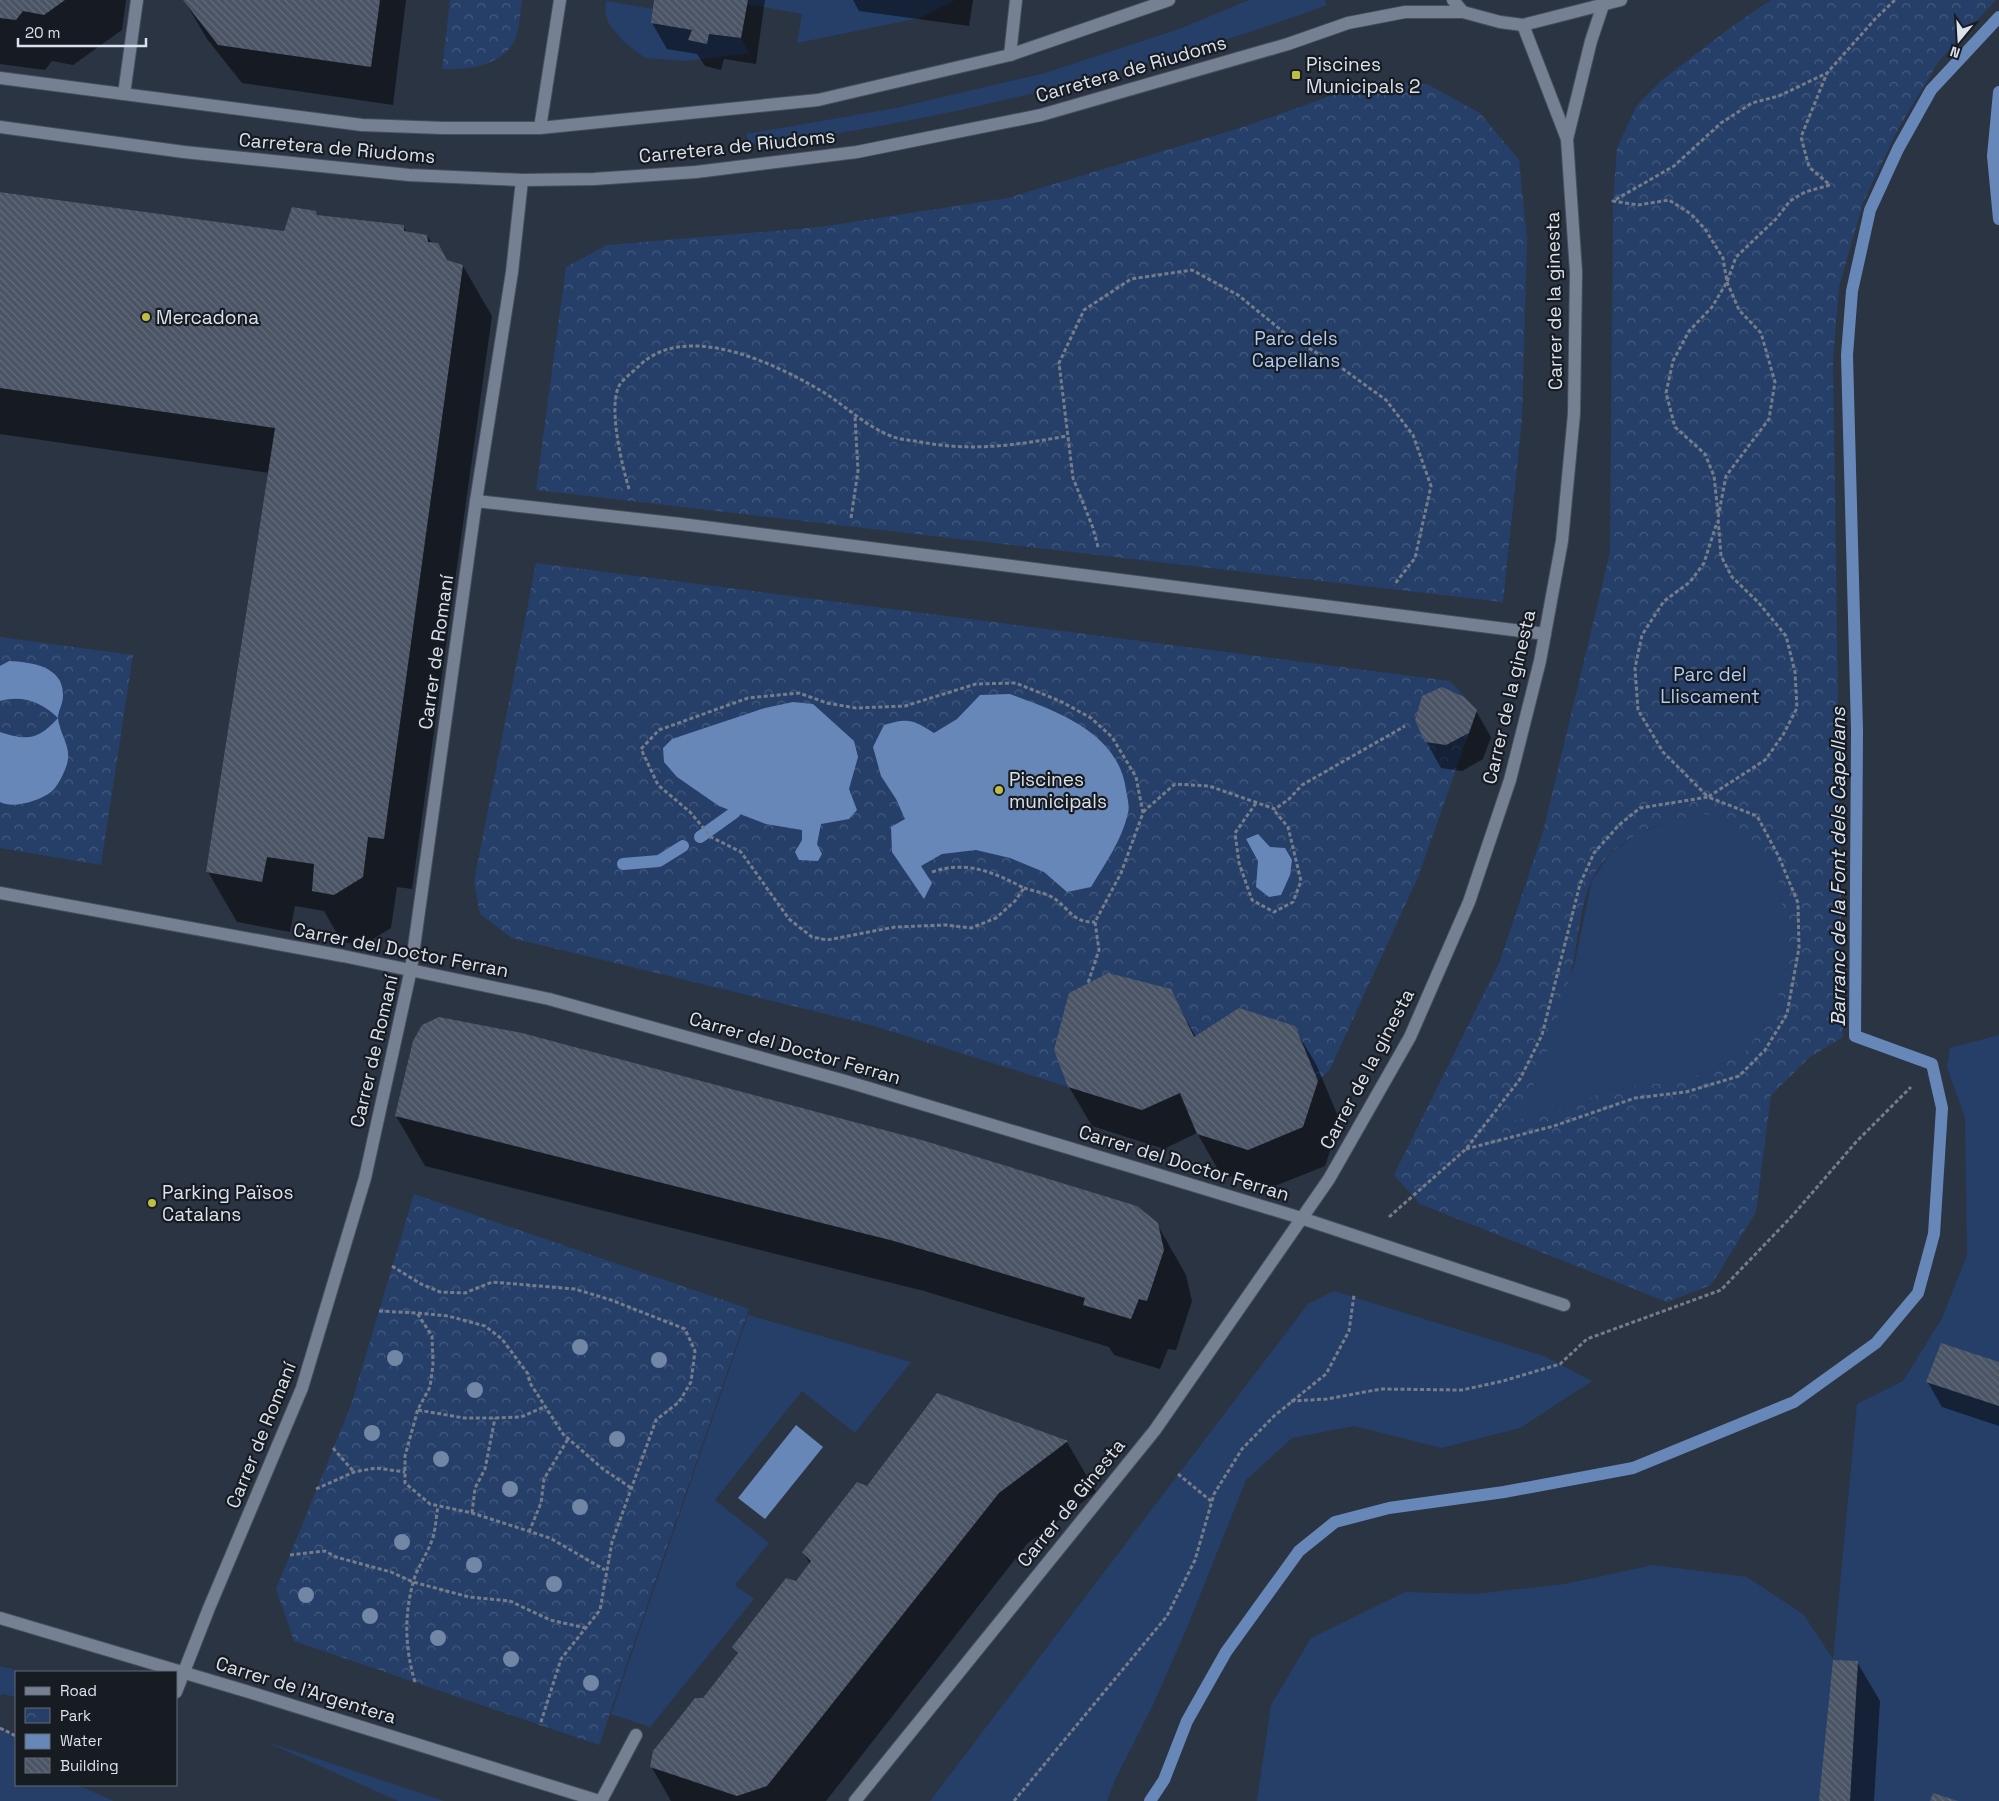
<svg xmlns="http://www.w3.org/2000/svg" width="1999" height="1801" font-family="'Space Grotesk',sans-serif">
<style>
.green{fill:#263f68}
.park{fill:url(#park-crowns);fill-rule:evenodd}
.water{fill:#6887b9}
.shadow{fill:#0007}
.lines{fill:none;stroke-linecap:round;stroke-linejoin:round}
.stream{stroke:#6887b9;stroke-width:12}
.building{fill:url(#building-back-hatch)}
.service-casing{stroke:#474f5c;stroke-width:14}
.pedestrian-casing{stroke:#474f5c;stroke-width:14}
.minor-casing{stroke:#474f5c;stroke-width:14}
.secondary-casing{stroke:#474f5c;stroke-width:14}
.path{stroke:#757d8a;stroke-width:3;stroke-dasharray:4 2.5;stroke-linecap:butt}
.service{stroke:#758193;stroke-width:12}
.pedestrian{stroke:#758193;stroke-width:12}
.minor{stroke:#758193;stroke-width:12}
.secondary{stroke:#758193;stroke-width:12}
.tree{fill:#7286a5}
.poi-dot{fill:#bebf42;stroke:#171b22;stroke-width:2}
.labels{text-anchor:middle;dominant-baseline:central;stroke-width:4.5;stroke-linejoin:round;paint-order:stroke}
.poi-label{font-size:19px;fill:#dce2ec;stroke:#171b22;text-anchor:start}
.street-label{font-size:19px;fill:#dce2ec;stroke:#171b22}
.park-label{font-size:19px;fill:#adc9f5;stroke:#171b22}
.water-label{font-size:20px;font-style:italic;fill:#dbe4f3;stroke:#171b22}
</style>
<defs>
<pattern id="park-crowns" width="20" height="18" patternUnits="userSpaceOnUse" patternTransform="scale(1.25)"><rect width="20" height="18" fill="#263f68"/><path d="M2 6a3 3 0 1 1 6 0M12 15a3 3 0 1 1 6 0" fill="none" stroke="#455a7e"/></pattern>
<pattern id="building-back-hatch" width="6" height="6" patternUnits="userSpaceOnUse" patternTransform="scale(1.25)"><rect width="6" height="6" fill="#4a5465"/><path d="M-1 5l2 2M0 0l6 6M5-1l2 2" fill="none" stroke="#646c7b"/></pattern>
</defs>
<rect width="100%" height="100%" fill="#2a3443"/>
<g class="green">
<polygon points="748,0 955,0 920,18 797,43 802,14 747,4"/>
<path d="M 1249,0 L 1325,0 L 1327,5 C 1235,39 1141,66 1046,90 C 948,114 849,135 749,144 L 746,134 L 896,108 L 1045,73 L 1179,29 Z"/>
<polygon points="606,1 653,9 651,23 692,30 689,40 707,44 709,34 741,38 749,53 686,61 645,58 624,42 609,24 605,12"/>
<polygon points="1706,814 1737,825 1778,877 1790,958 1774,1010 1744,1054 1688,1079 1606,1091 1565,1108 1504,1124 1533,1085 1575,962 1592,880 1610,854 1635,835 1678,818"/>
<polygon points="1999,1035 1999,1801 1257,1801 1271,1705 1311,1638 1405,1592 1475,1594 1565,1584 1653,1565 1747,1577 1803,1614 1833,1659 1857,1404 1903,1381 1942,1318 1967,1255 1965,1118 1947,1067 1950,1048"/>
<polygon points="1334,1291 1544,1356 1592,1381 1520,1428 1441,1448 1354,1426 1292,1438 1246,1480 1189,1623 1153,1705 1115,1780 1107,1801 930,1801 1308,1304"/>
<polygon points="748,1315 911,1362 855,1433 802,1391 715,1500 769,1543 735,1585 754,1599 650,1727 611,1714"/>
<polygon points="0,1666 24,1672 16,1672 16,1697 2,1694 0,1696"/>
<polygon points="0,1726 16,1736 16,1785 77,1785 114,1801 0,1801"/>
<polygon points="264,1741 444,1801 398,1801"/>
</g>
<g class="park">
<path d="M 450,0 L 522,0 C 520,12 520,28 515,39 C 504,66 466,70 442,69 Z"/>
<path d="M 1771,0 L 1996,0 L 1939,61 L 1898,129 L 1863,203 L 1839,287 L 1833,360 L 1843,1037 L 1810,1057 L 1771,1095 L 1756,1212 L 1711,1285 L 1667,1302 L 1420,1204 L 1394,1175 L 1500,961 L 1543,832 L 1610,552 L 1613,201 L 1617,148 L 1637,105 L 1662,80 L 1734,25 ZM 1706,814 L 1737,825 L 1778,877 L 1790,958 L 1774,1010 L 1744,1054 L 1688,1079 L 1606,1091 L 1565,1108 L 1505,1123 C 1513,1110 1527,1098 1534,1084 C 1548,1052 1558,1016 1568,983 C 1578,952 1579,906 1592,879 C 1612,837 1663,820 1706,814 Z"/>
<polygon points="1373,81 1427,84 1480,113 1519,160 1527,240 1522,419 1503,602 536,490 566,267 607,245 820,227 1008,198 1243,127"/>
<polygon points="536,563 1450,681 1477,710 1418,877 1330,1069 1318,1081 1303,1127 1248,1150 1197,1134 1179,1093 1142,1110 871,1025 512,938 480,914 474,882"/>
<polygon points="0,637 133,655 101,865 0,848"/>
<polygon points="414,1194 749,1309 599,1745 294,1641 276,1589 351,1405"/>
</g>
<g class="water">
<path d="M 9,661 C 31,662 64,666 63,696 C 63,704 58,711 58,718 C 59,732 70,745 68,759 C 67,768 58,787 51,792 C 39,801 13,809 0,802 L 0,732 C 28,741 38,740 58,718 C 41,702 23,695 0,701 L 0,666 Z"/>
<path d="M 1010,694 C 1057,711 1119,733 1126,790 C 1127,797 1130,806 1128,813 C 1122,840 1105,864 1091,887 L 1067,892 L 1044,872 L 1010,858 L 976,850 L 942,854 L 921,866 L 932,883 L 924,899 L 892,852 L 891,827 L 905,819 L 896,799 L 881,776 L 873,747 L 884,725 C 908,718 912,719 934,733 L 957,719 L 980,695 Z"/>
<polygon points="793,702 813,704 854,741 858,757 849,789 857,810 849,819 821,824 817,844 822,854 818,861 799,860 795,852 802,840 802,830 766,824 719,806 677,777 664,762 663,748 672,739 765,708"/>
<polygon points="1258,834 1270,847 1285,848 1292,860 1290,875 1281,895 1269,897 1256,887 1258,861 1246,839"/>
<polygon points="796,1425 823,1447 765,1519 738,1498"/>
</g>
<g class="shadow">
<polygon points="0,0 126,0 122,30 73,65 52,61 45,70 0,64"/>
<polygon points="184,0 406,0 393,105 242,83 207,39"/>
<polygon points="656,0 765,0 756,64 724,59 721,70 705,66 697,54 667,49 652,23"/>
<polygon points="853,0 973,0 969,26 859,11"/>
<polygon points="0,192 285,232 316,212 318,216 403,226 407,233 427,236 447,262 463,266 492,316 412,889 397,887 391,928 363,945 342,942 324,911 295,906 290,932 237,922 208,872 269,473 0,434"/>
<polygon points="1476,711 1491,737 1483,759 1462,771 1441,768 1426,741"/>
<polygon points="1170,991 1196,1037 1294,1027 1317,1066 1340,1121 1325,1166 1270,1188 1220,1173 1197,1133 1164,1149 1092,1126 1069,1087"/>
<polygon points="396,1116 1157,1224 1186,1275 1192,1301 1176,1350 1168,1349 1160,1369 1114,1355 1109,1347 924,1291 425,1166"/>
<polygon points="1999,1363 1999,1426 1942,1407 1927,1381"/>
<polygon points="937,1395 1067,1442 1096,1492 1027,1544 826,1801 671,1801 651,1766 738,1655 733,1647 796,1582 810,1564 803,1552 868,1488"/>
<polygon points="1857,1662 1880,1701 1874,1801 1821,1801"/>
</g>
<g class="lines">
<g class="stream">
<polyline points="1999,92 1993,156 1999,219"/>
<polyline points="700,837 735,812"/>
<polyline points="623,864 659,861 683,846"/>
<polyline points="1150,1801 1164,1780 1187,1721 1226,1652 1299,1551 1335,1522 1389,1508 1504,1492 1633,1468 1794,1402 1876,1343 1918,1293 1934,1234 1942,1108 1932,1064 1855,1036 1857,730 1847,355 1852,291 1870,210 1898,149 1931,90 1999,17"/>
</g>
</g>
<g class="building">
<polygon points="0,0 65,0 44,15 23,11 16,20 0,18"/>
<polygon points="183,0 380,0 371,67 218,45"/>
<polygon points="654,0 748,0 741,38 709,34 707,44 688,40 692,30 651,23"/>
<polygon points="0,192 284,231 292,207 316,211 317,215 404,225 404,231 427,235 428,242 438,243 447,260 463,265 384,839 368,837 363,877 334,895 312,891 314,864 267,857 262,882 206,872 275,428 0,388"/>
<polygon points="1442,687 1464,697 1477,710 1469,733 1446,745 1425,742 1415,720 1422,696"/>
<polygon points="1108,973 1171,989 1194,1037 1239,1008 1295,1026 1318,1081 1303,1127 1248,1150 1197,1134 1180,1093 1142,1110 1068,1087 1054,1050 1069,993"/>
<polygon points="439,1017 522,1033 925,1141 1137,1206 1158,1223 1164,1250 1147,1301 1139,1299 1131,1319 1083,1305 1085,1298 894,1241 395,1116 413,1041 422,1025"/>
<polygon points="1941,1343 1999,1362 1999,1406 1926,1382"/>
<polygon points="937,1393 1068,1441 999,1493 767,1786 737,1796 650,1767 653,1751 695,1698 703,1698 738,1653 732,1647 786,1578 796,1581 811,1561 802,1552 857,1482 867,1486"/>
<polygon points="1833,1660 1858,1661 1850,1801 1819,1801"/>
<polygon points="1933,1793 1958,1801 1930,1801"/>
</g>
<g class="lines">
<g class="service-casing">
<polyline id="service" points="601,1801 636,1735"/>
</g>
<g class="pedestrian-casing">
<polyline id="pedestrian" points="476,501 681,524 1545,634"/>
</g>
<g class="minor-casing">
<g id="minor">
<polyline points="1010,55 1016,0"/>
<polyline points="124,94 137,0"/>
<polyline points="540,128 560,0"/>
<polyline points="1567,139 1591,41 1603,5"/>
<polyline points="0,893 343,956 549,999 845,1081 1146,1171 1301,1218 1564,1305"/>
<polyline points="0,1618 249,1692 599,1801"/>
<polyline points="176,1692 209,1608 302,1388 365,1178 411,969 476,501 512,272 522,180"/>
<polyline points="855,1801 1155,1430 1329,1179 1410,1037 1469,902 1510,780 1540,661 1562,541 1574,414 1576,272 1567,139 1523,25"/>
</g>
</g>
<g class="secondary-casing">
<g id="secondary">
<polyline points="1453,0 1463,12"/>
<polyline points="0,78 362,125 443,128 540,128 818,100 1010,55 1169,0"/>
<polyline points="0,127 184,152 409,175 522,180 594,179 696,172 857,152 1041,115 1288,44 1348,23 1405,12 1463,12 1500,22 1523,25 1621,0"/>
</g>
</g>
<g class="path">
<path d="M 629,489 C 622,465 609,412 618,388 C 621,380 633,372 639,366 C 684,321 772,362 818,389 C 843,403 863,425 891,436 C 900,440 911,440 921,442 C 972,452 1017,445 1067,436"/>
<polyline points="1718,513 1714,476 1705,454 1675,427 1666,393 1673,361 1689,331 1712,307 1727,282 1736,257 1776,219 1790,201 1805,192 1830,185 1809,167 1801,137 1827,73 1876,18 1895,0"/>
<polyline points="851,518 858,471 855,417"/>
<polyline points="1098,547 1093,528 1073,478 1059,363 1084,310 1131,279 1192,270 1238,295 1286,334 1343,369 1386,400 1413,435 1431,486 1415,558 1394,585"/>
<polyline points="1256,803 1235,833 1239,863 1252,900 1274,912 1293,902 1301,881 1288,827 1273,809"/>
<polyline points="1143,812 1175,784 1209,786 1275,809 1289,799 1302,785 1405,726"/>
<path d="M 932,872 C 966,860 993,872 1024,888 L 1015,901 L 996,918 L 971,928 L 946,925 L 895,927 L 827,940 L 812,937 L 789,919 L 741,852 L 711,837 L 690,812 L 658,785 L 641,749 L 659,730 L 748,698 L 799,693 L 827,703 L 856,708 L 905,706 L 976,684 L 1016,683 L 1062,702 L 1091,718 L 1112,737 L 1136,777 L 1143,813 L 1121,873 L 1095,922 L 1099,950 L 1088,983"/>
<path d="M 1024,888 C 1033,891 1047,893 1055,899 C 1070,910 1074,923 1095,922"/>
<polyline points="1466,1149 1554,1126 1635,1098 1686,1092 1739,1076 1765,1050 1787,1014 1799,948 1798,903 1779,857 1757,816 1708,797 1765,760 1783,735 1797,708 1795,672 1786,636 1758,602 1732,577 1721,556 1718,518 1726,476 1769,419 1775,382 1761,333 1739,310 1727,282 1723,258 1705,229 1691,214 1669,200 1638,205 1613,201 1674,166 1721,123 1752,103 1779,96 1827,73"/>
<polyline points="1389,1217 1466,1149 1520,1079 1542,1035 1580,884 1594,853 1619,825 1640,808 1708,797 1663,752 1638,710 1635,668 1642,635 1664,601 1690,582 1704,563 1717,522"/>
<polyline points="392,1266 421,1284 440,1292 465,1293 492,1282 575,1289 611,1300 685,1329 695,1351 691,1382 679,1402 656,1420 612,1542 600,1610 561,1659 540,1725"/>
<polyline points="379,1311 417,1313 432,1336 433,1365 430,1387 418,1409 405,1456 405,1483 430,1504 472,1513 550,1538 605,1570"/>
<polyline points="418,1313 448,1316 485,1326 502,1339 528,1374 530,1383 563,1434 603,1469 631,1488"/>
<polyline points="1291,1401 1327,1399 1381,1389 1462,1390 1503,1381 1560,1364 1587,1339 1721,1290 1793,1215 1856,1142 1911,1087"/>
<polyline points="418,1410 464,1418 495,1418 521,1417 544,1407"/>
<polyline points="333,1448 354,1472"/>
<polyline points="1178,1474 1211,1501"/>
<polyline points="316,1489 354,1472 376,1468 405,1472"/>
<polyline points="472,1513 475,1488 485,1469 495,1418"/>
<polyline points="529,1532 541,1503 544,1479 568,1439"/>
<polyline points="290,1555 325,1551 336,1557 391,1572 413,1582 469,1597 510,1601 550,1620 586,1628"/>
<path d="M 415,1682 C 405,1649 404,1616 413,1583 C 417,1567 427,1555 432,1540 C 436,1529 436,1517 438,1506"/>
<polyline points="0,1728 16,1736"/>
<polyline points="1014,1801 1167,1616 1195,1560 1214,1494 1242,1449 1274,1416 1326,1374 1349,1331 1354,1295"/>
</g>
<use href="#service" class="service"/>
<use href="#pedestrian" class="pedestrian"/>
<use href="#minor" class="minor"/>
<use href="#secondary" class="secondary"/>
</g>
<g class="tree">
<circle cx="580" cy="1347" r="8"/>
<circle cx="395" cy="1358" r="8"/>
<circle cx="659" cy="1360" r="8"/>
<circle cx="475" cy="1390" r="8"/>
<circle cx="372" cy="1433" r="8"/>
<circle cx="617" cy="1439" r="8"/>
<circle cx="441" cy="1459" r="8"/>
<circle cx="510" cy="1489" r="8"/>
<circle cx="580" cy="1507" r="8"/>
<circle cx="402" cy="1542" r="8"/>
<circle cx="474" cy="1565" r="8"/>
<circle cx="554" cy="1584" r="8"/>
<circle cx="306" cy="1595" r="8"/>
<circle cx="370" cy="1616" r="8"/>
<circle cx="438" cy="1638" r="8"/>
<circle cx="511" cy="1659" r="8"/>
<circle cx="591" cy="1683" r="8"/>
</g>
<g class="poi-dot">
<rect x="1291" y="70" width="10" height="10" rx="2.5"/>
<circle cx="146" cy="317" r="5"/>
<circle cx="999" cy="790" r="5"/>
<circle cx="152" cy="1203" r="5"/>
</g>
<g class="labels">
<g class="poi-label">
<text x="1306" y="64">Piscines<tspan x="1306" dy="22">Municipals 2</tspan></text>
<text x="156" y="317">Mercadona</text>
<text x="1009" y="779">Piscines<tspan x="1009" dy="22">municipals</tspan></text>
<text x="162" y="1192">Parking Països<tspan x="162" dy="22">Catalans</tspan></text>
</g>
<g class="street-label">
<text transform="translate(1131 69) rotate(-16)">Carretera de Riudoms</text>
<text transform="translate(737 146) rotate(-6)">Carretera de Riudoms</text>
<text transform="translate(337 148) rotate(5)">Carretera de Riudoms</text>
<text transform="translate(1554 301) rotate(-91)">Carrer de la ginesta</text>
<text transform="translate(436 652) rotate(-82)">Carrer de Romaní</text>
<text transform="translate(1509 697) rotate(-77)">Carrer de la ginesta</text>
<text transform="translate(401 950) rotate(11)">Carrer del Doctor Ferran</text>
<text transform="translate(795 1048) rotate(16)">Carrer del Doctor Ferran</text>
<text transform="translate(374 1051) rotate(-77)">Carrer de Romaní</text>
<text transform="translate(1367 1069) rotate(-62)">Carrer de la ginesta</text>
<text transform="translate(1184 1163) rotate(17)">Carrer del Doctor Ferran</text>
<text transform="translate(261 1435) rotate(-68)">Carrer de Romaní</text>
<text transform="translate(1071 1503) rotate(-51)">Carrer de Ginesta</text>
<text transform="translate(306 1690) rotate(17)">Carrer de l'Argentera</text>
</g>
<g class="park-label">
<text x="1296" y="338">Parc dels<tspan x="1296" dy="22">Capellans</tspan></text>
<text x="1710" y="674">Parc del<tspan x="1710" dy="22">Lliscament</tspan></text>
</g>
<g class="water-label">
<text transform="translate(1838 867) rotate(-90)">Barranc de la Font dels Capellans</text>
</g>
</g>
<rect x="15" y="1671" width="162" height="115" fill="#171b22" stroke="#666b73"/>
<rect x="25" y="1687" width="25" height="8" fill="#758193" stroke="#666b73"/>
<text x="60" y="1696" font-size="15" fill="#dce2ec">Road</text>
<rect x="25" y="1708" width="25" height="15" fill="url(#park-crowns)" stroke="#666b73"/>
<text x="60" y="1721" font-size="15" fill="#dce2ec">Park</text>
<rect x="25" y="1734" width="25" height="15" fill="#6887b9" stroke="#666b73"/>
<text x="60" y="1746" font-size="15" fill="#dce2ec">Water</text>
<rect x="25" y="1758" width="25" height="15" fill="url(#building-back-hatch)" stroke="#666b73"/>
<text x="60" y="1771" font-size="15" fill="#dce2ec">Building</text>
<g transform="translate(1959 40) rotate(198)" stroke="#171b22" stroke-width="4" paint-order="stroke">
<path d="M0-4L9 19L0 12L-9 19Z" fill="#dce2ec"/>
<text y="-8" font-size="14" font-weight="bold" text-anchor="middle" fill="#dce2ec">N</text>
</g>
<path d="M18 38v8h128v-8" fill="none" stroke="#dce2ec" stroke-width="2.5"/>
<text x="25" y="38" font-size="15" fill="#dce2ec" stroke="#171b22" stroke-width="4" paint-order="stroke">20 m</text>
</svg>
